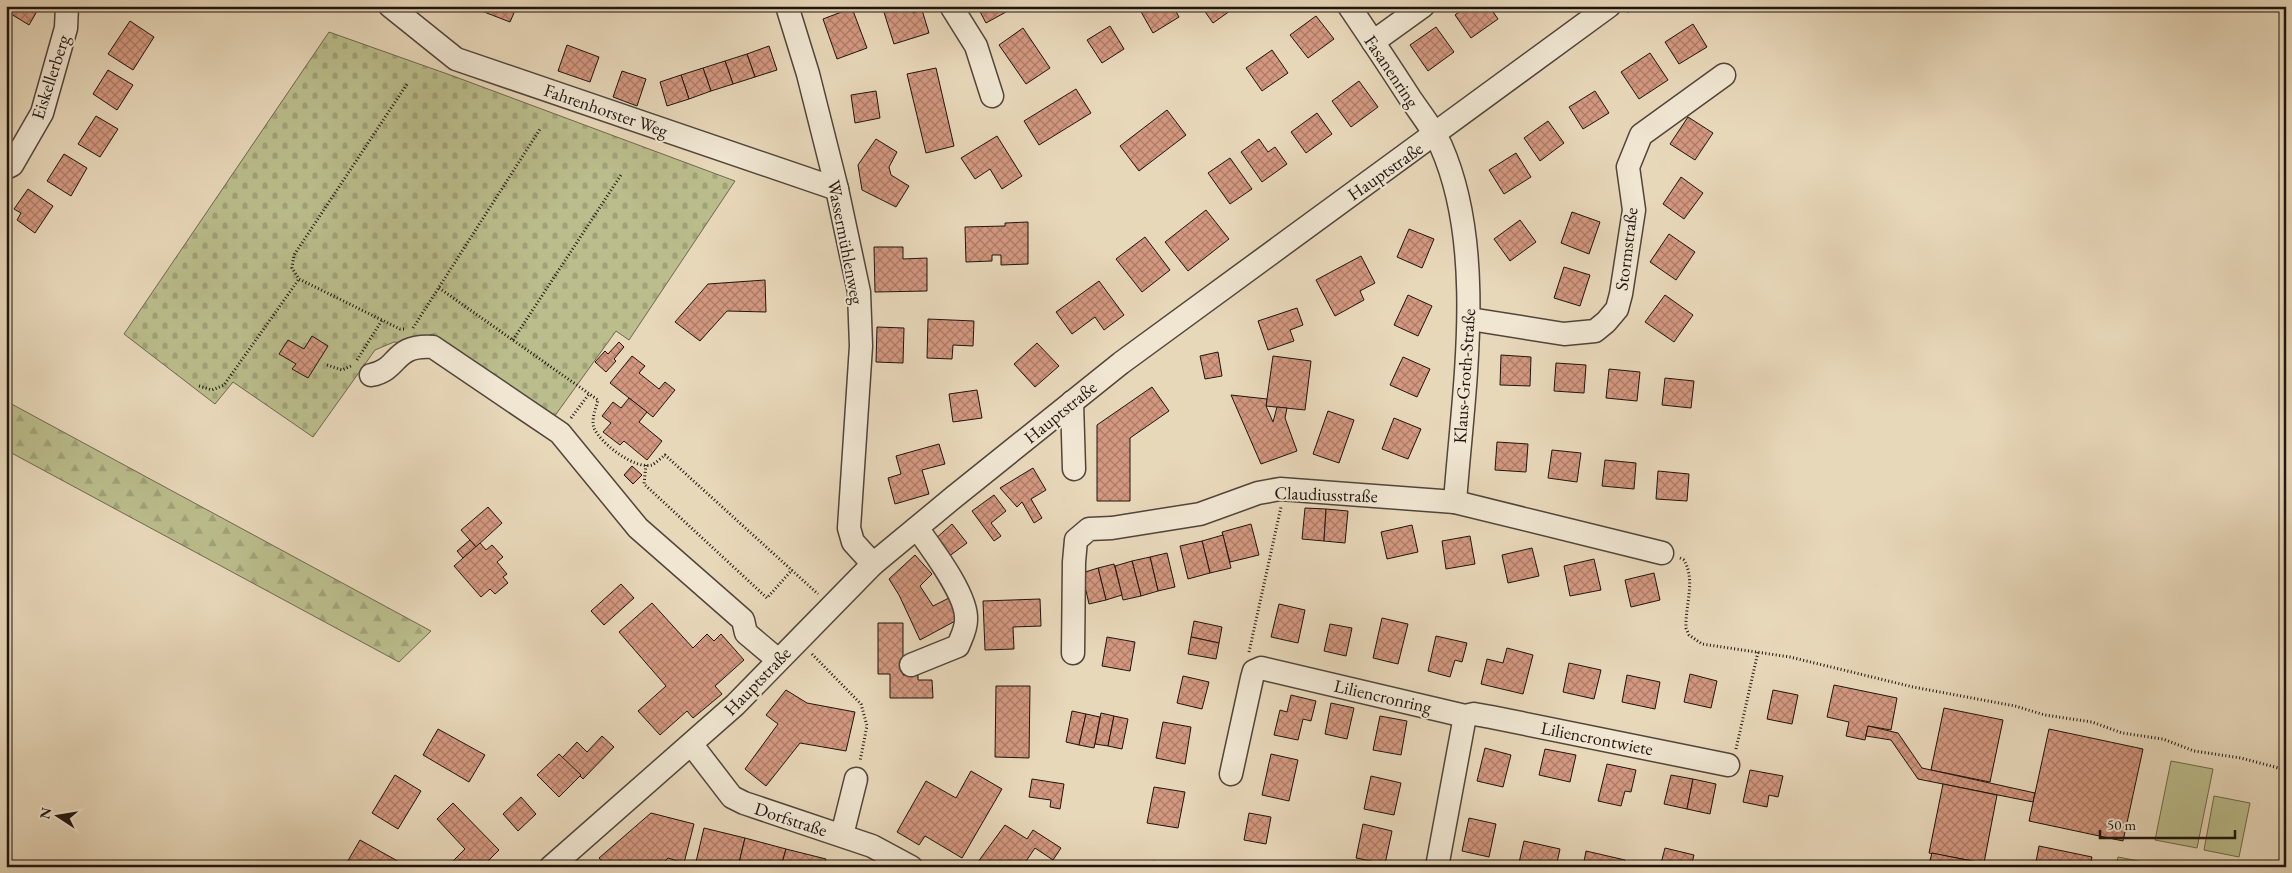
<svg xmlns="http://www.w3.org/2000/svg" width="2292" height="873" font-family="'EB Garamond',serif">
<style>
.forest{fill:url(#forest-firs);stroke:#6d684e}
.cemetery{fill:url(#cemetery-stones);stroke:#6d684e}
.pitch{fill:#bbbd8c;stroke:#6d684e}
.building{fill:url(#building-cross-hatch);stroke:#1f140f}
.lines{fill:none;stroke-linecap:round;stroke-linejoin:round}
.minor-casing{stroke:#51453a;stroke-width:25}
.path{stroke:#1f140f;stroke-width:3;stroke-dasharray:1 2.5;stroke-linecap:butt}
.minor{stroke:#f0e6d2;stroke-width:22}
.labels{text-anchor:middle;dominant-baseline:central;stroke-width:4;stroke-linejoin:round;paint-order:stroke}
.street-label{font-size:18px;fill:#1f140f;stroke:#f0e6d2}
</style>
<defs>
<pattern id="forest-firs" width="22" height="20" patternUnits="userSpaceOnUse" patternTransform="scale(1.25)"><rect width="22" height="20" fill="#bbbd8c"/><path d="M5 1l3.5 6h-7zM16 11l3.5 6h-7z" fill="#a0a278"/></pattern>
<pattern id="cemetery-stones" width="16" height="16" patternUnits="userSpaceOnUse" patternTransform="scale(1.25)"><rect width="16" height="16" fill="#bbbd8c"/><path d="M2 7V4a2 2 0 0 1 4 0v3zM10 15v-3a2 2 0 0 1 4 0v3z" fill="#a0a278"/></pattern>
<pattern id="building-cross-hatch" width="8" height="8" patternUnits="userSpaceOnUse" patternTransform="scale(1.25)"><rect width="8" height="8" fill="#d49880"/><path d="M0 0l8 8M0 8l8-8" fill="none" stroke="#ab7b67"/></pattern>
</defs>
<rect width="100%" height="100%" fill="#e8d8ba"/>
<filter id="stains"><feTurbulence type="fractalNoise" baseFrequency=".004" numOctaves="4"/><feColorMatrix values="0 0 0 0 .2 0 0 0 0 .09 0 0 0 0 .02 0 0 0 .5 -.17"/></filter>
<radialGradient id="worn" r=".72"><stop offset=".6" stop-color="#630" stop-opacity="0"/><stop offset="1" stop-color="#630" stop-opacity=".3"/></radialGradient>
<polygon class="forest" points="6,401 431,631 399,662 6,450"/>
<polygon class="cemetery" points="329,32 453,76 735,181 629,340 616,331 554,417 433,334 405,343 394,342 375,350 313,437 233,382 215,404 124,334"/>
<g class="pitch">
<polygon points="2171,761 2213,769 2197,848 2155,840"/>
<polygon points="2214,796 2250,803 2239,857 2204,850"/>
<polygon points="2118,857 2169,867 2116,867"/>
</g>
<g class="building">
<polygon points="6,6 40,6 29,25 6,11"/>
<polygon points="137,6 147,6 144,11"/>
<polygon points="480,6 517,6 510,22 479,10"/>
<polygon points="882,6 911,6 913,13 922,10 929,33 894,44"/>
<polygon points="977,6 1014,6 1015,7 986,23"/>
<polygon points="1146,6 1173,6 1179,17 1153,33 1140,10"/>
<polygon points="1201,6 1237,6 1213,23"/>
<polygon points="1467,6 1489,6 1498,19 1471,38 1455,15"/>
<polygon points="852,8 867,48 837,59 823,19"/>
<polygon points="1316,16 1334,39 1308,58 1290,35"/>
<polygon points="130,21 154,37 133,70 108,54"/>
<polygon points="1693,24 1707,47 1679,64 1665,42"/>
<polygon points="1110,26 1124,49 1102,63 1087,40"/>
<polygon points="1436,27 1454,52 1428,71 1410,45"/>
<polygon points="1023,28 1050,68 1026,84 999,45"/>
<polygon points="567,45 599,57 590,82 558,71"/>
<polygon points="769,46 777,70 755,77 747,54"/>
<polygon points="1272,50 1288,73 1262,91 1246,68"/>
<polygon points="1650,53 1668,80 1639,99 1621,72"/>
<polygon points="747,54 755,77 733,84 725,61"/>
<polygon points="6,55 11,58 6,66"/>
<polygon points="725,61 733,84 711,91 703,68"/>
<polygon points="703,68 711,91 689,99 681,75"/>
<polygon points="936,68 954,146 926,153 907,74"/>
<polygon points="108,70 133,85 117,110 93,94"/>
<polygon points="622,71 646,79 637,106 613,97"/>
<polygon points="681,75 689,99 667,106 660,82"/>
<polygon points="1359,81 1378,107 1351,127 1332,101"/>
<polygon points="1076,89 1091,113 1039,145 1024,121"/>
<polygon points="876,91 880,118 855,123 851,95"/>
<polygon points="1595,91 1609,113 1583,129 1569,107"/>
<polygon points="1167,110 1186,135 1139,171 1120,146"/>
<polygon points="1317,113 1332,134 1306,153 1291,132"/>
<polygon points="96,116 118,129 100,157 78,144"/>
<polygon points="1688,117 1713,133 1695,160 1670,144"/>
<polygon points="1548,121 1564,143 1540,161 1524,138"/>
<polygon points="997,136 1022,176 1002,189 990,169 975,179 961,158"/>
<polygon points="876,139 897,152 889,167 891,175 909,186 896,207 862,190 858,165"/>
<polygon points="1259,139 1268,152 1275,147 1287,164 1262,182 1241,152"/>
<polygon points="1516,153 1531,177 1504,194 1489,170"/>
<polygon points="64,154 87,168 71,196 47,181"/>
<polygon points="1230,158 1252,189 1230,204 1208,173"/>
<polygon points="1681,177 1703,193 1684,219 1663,204"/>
<polygon points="28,189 53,206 35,233 17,220 21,213 14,209"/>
<polygon points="1206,210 1229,239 1188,271 1165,242"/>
<polygon points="1572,212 1600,222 1589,254 1561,243"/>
<polygon points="1520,220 1536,242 1510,261 1494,239"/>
<polygon points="1028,222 1028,264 1001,265 1001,255 992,255 992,261 966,262 965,227 1005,226 1005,223"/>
<polygon points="1409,229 1434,239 1422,268 1397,257"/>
<polygon points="6,231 12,243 6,246"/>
<polygon points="1669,234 1695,252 1676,280 1650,262"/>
<polygon points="1145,237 1170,270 1142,292 1116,259"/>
<polygon points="874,247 903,247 903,259 927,258 927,291 875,292"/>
<polygon points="1361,256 1375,283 1360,291 1364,300 1335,316 1316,280"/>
<polygon points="1564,267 1590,275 1580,306 1554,298"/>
<polygon points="765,280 766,312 727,311 700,341 675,322 708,284"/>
<polygon points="1099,281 1124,315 1104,330 1095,317 1072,334 1056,312"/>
<polygon points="1408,295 1432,306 1418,336 1394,325"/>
<polygon points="1665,295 1693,315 1674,342 1645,322"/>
<polygon points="1297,308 1303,325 1290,330 1294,341 1268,350 1258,321"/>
<polygon points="928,319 974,321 973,346 953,345 952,359 927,358"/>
<polygon points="877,327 904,328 903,363 876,362"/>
<polygon points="312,336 328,346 308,378 292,369 296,364 279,354 288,340 304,349"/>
<polygon points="619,342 624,347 614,359 616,361 606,372 595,362 605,351 608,354"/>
<polygon points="1037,343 1059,366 1035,387 1014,364"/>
<polygon points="1218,352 1222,376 1205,379 1200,356"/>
<polygon points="1501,355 1531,357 1530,386 1500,385"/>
<polygon points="632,356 645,366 639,373 659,389 665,382 675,390 653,417 610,383"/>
<polygon points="1273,356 1311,361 1305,410 1266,406"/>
<polygon points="1403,357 1430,369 1417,397 1390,385"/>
<polygon points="1556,363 1586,365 1584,393 1554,391"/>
<polygon points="1609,369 1640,372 1637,401 1606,398"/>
<polygon points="1665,378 1694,381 1691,408 1662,405"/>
<polygon points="1152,387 1169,411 1130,438 1130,501 1097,501 1097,425"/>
<polygon points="977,390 982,418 953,422 949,394"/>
<polygon points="1231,395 1267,399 1266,406 1273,422 1277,407 1287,408 1285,418 1297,451 1261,464"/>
<polygon points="629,398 647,412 639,422 662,441 647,460 624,441 620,445 603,432 611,423 602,416 613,402 621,408"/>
<polygon points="1328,411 1354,420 1339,463 1313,454"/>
<polygon points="1394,418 1421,429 1408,459 1382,449"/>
<polygon points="1497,442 1528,444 1526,472 1495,470"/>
<polygon points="939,444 945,464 922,470 929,494 895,504 888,478 901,474 896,456"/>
<polygon points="1552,450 1581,453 1577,482 1548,478"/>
<polygon points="1605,460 1636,463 1634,489 1602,486"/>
<polygon points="632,466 642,475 633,484 624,475"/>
<polygon points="1033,468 1046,490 1031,499 1042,518 1034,523 1022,502 1017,507 1000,488"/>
<polygon points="1658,471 1689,474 1687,501 1656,499"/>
<polygon points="994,495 1006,511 991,523 1001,536 994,541 972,511"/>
<polygon points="488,507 502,523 476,547 461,530"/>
<polygon points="1305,508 1326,509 1324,541 1302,539"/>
<polygon points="1326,509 1348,511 1345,543 1324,541"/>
<polygon points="952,524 967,543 948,557 934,540"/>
<polygon points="1251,524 1259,555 1230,562 1222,532"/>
<polygon points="1412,525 1418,552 1387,559 1381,532"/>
<polygon points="1223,535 1231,568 1210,573 1202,541"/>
<polygon points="1470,536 1475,564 1446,569 1442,541"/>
<polygon points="470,540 476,547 463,558 457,551"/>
<polygon points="1202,541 1210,573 1188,579 1180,546"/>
<polygon points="480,543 486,550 492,545 503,557 497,562 507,574 503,577 508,583 495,594 490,589 481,597 454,566"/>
<polygon points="1532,548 1539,576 1508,583 1502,555"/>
<polygon points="1167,553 1175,587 1158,591 1150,557"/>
<polygon points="915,555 932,574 920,586 933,606 949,598 959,619 920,640 899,595 889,579"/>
<polygon points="1150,557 1158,591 1141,596 1132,561"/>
<polygon points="1594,559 1601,590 1570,596 1564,566"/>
<polygon points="1132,561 1141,596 1123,600 1115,566"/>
<polygon points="1114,564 1122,595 1106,600 1098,568"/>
<polygon points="1098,568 1106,600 1089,604 1082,573"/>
<polygon points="1654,573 1660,600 1631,607 1625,580"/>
<polygon points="621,584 634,598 604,625 591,611"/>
<polygon points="1040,599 1041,626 1013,627 1014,649 985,650 983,601"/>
<polygon points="652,603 693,648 707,634 714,641 721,634 744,660 715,686 722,694 693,718 687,711 660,735 638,711 666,686 619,632"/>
<polygon points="1279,604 1305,610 1298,643 1271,637"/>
<polygon points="1382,618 1408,624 1398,664 1373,658"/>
<polygon points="1194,621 1222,627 1219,643 1191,637"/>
<polygon points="878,623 903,623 903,675 918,675 918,680 932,680 933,698 890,698 890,674 878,674"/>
<polygon points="1330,624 1352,628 1346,656 1324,651"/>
<polygon points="1436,636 1467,643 1462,662 1455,660 1450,677 1428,671"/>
<polygon points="1107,637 1135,642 1130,671 1102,666"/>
<polygon points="1191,637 1219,643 1216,659 1188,654"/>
<polygon points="1507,648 1533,655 1523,694 1481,684 1487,659 1503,663"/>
<polygon points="1569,663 1601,670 1594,699 1563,692"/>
<polygon points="1690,674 1717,681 1711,708 1684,702"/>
<polygon points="1627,675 1660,682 1655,709 1622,702"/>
<polygon points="1183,676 1209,682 1202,709 1177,703"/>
<polygon points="1834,685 1897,698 1891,730 1868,726 1865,740 1846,736 1849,722 1827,717"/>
<polygon points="996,686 1030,686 1029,758 995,757"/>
<polygon points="786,690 807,703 855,712 846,751 800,743 766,786 745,769 778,724 766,715"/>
<polygon points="1773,690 1798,695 1792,724 1767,719"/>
<polygon points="1291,695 1316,701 1311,721 1303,719 1298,740 1274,735 1280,710 1287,712"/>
<polygon points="1331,703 1354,708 1347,739 1325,734"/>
<polygon points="1944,708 2003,720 1990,782 1931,770"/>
<polygon points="1072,711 1086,714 1079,745 1066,742"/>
<polygon points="1101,713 1114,716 1108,746 1095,744"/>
<polygon points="1086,714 1100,717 1094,748 1079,745"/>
<polygon points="1114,716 1128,719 1122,749 1108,746"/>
<polygon points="1380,716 1407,721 1401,755 1373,750"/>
<polygon points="1163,722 1191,727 1185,764 1156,758"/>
<polygon points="1868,726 1898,733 1922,768 2035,793 2033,802 1918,779 1891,740 1866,736"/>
<polygon points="438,729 485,755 469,782 423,755"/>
<polygon points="2049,729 2143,749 2123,841 2029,821"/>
<polygon points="602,736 614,747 583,779 562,758 577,742 587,752"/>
<polygon points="1485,748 1511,755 1503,787 1477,781"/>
<polygon points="1545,749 1576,755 1570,782 1539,775"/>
<polygon points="559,754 581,775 559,797 537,775"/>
<polygon points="1271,754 1298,760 1289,801 1262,795"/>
<polygon points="1607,764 1636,770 1631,792 1625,791 1621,806 1598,801"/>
<polygon points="1750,770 1783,776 1778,797 1769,795 1767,807 1743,802"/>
<polygon points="971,771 1002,789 962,858 925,836 919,845 897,832 926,781 956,798"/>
<polygon points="395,775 421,791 398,829 372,813"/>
<polygon points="1671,775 1693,779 1687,809 1664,804"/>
<polygon points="1371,776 1401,783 1394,815 1364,809"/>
<polygon points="1032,779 1064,784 1060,809 1050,807 1051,800 1029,797"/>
<polygon points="1693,779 1716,784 1710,814 1687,809"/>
<polygon points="1943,784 1997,795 1984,863 1929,853"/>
<polygon points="1154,787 1185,792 1178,828 1147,823"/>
<polygon points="521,797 536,814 518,831 503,814"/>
<polygon points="453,803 499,850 482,867 459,867 453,861 465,849 437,819"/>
<polygon points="651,813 694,824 684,863 668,858 659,867 607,867 599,858"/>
<polygon points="1249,813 1271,817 1266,844 1244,840"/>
<polygon points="1469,818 1496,824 1489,857 1462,851"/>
<polygon points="1363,824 1392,831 1385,864 1356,858"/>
<polygon points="1005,825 1027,839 1033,830 1061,848 1053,860 1035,848 1022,867 975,866"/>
<polygon points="704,828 745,838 738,867 695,866"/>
<polygon points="745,838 786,849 781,867 738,867"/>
<polygon points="360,840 403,864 402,867 350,867 346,864"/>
<polygon points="1524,841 1560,849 1556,867 1518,867"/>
<polygon points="2039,846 2092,857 2090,867 2035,867"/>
<polygon points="1665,848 1694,855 1691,867 1660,867"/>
<polygon points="786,849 826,859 824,867 781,867"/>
<polygon points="1586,851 1625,860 1624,867 1583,867"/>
<polygon points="1932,853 1972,861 1969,867 1935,867 1929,864"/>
<polygon points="1153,861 1181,866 1181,867 1152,867"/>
<polygon points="1217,862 1242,867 1216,867"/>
</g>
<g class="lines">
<g class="minor-casing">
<g id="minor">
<polyline points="390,6 456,59 837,189"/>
<polyline points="787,6 808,74 837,189 859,292 861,346 849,528 853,542 873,564"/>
<polyline points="951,6 976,46 992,96"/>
<path d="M 1349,6 C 1370,37 1390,67 1410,98 C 1421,114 1433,129 1441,146 C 1487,250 1463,392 1455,502"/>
<polyline points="1373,42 1423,6"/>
<polyline points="6,168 12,165 42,113 66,28 67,6"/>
<polyline points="1470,319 1564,334 1595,331 1606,322 1617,309 1621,294 1634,210 1628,167 1641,135 1724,75"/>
<path d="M 371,375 C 400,370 392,344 433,347 L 560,433 L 638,528 L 743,620 L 746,633 L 778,660"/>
<polyline points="1072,402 1074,469"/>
<polyline points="1073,653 1074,562 1076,540 1089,529 1112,528 1200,514 1258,493 1280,489 1455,502 1662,553"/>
<path d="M 911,665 L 958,646 C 961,638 966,630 966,620 C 968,596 932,549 917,528"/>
<polyline points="692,745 732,797 744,803 872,846 911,867"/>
<polyline points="1231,774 1252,678 1254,671 1261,668 1465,716 1474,714 1491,717 1728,765"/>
<polyline points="842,835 856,779"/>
<polyline points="551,867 735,705 873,564 954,497 1121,363 1609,6"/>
<polyline points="1437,867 1465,716"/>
</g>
</g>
<g class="path">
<polyline points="1627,12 1635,6"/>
<path d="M 439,288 L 598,400 C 596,408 591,419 594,428 C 600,443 635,470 652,465 C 656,463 661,458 665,455 L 818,594"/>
<polyline points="413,328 540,129"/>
<polyline points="404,329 400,329 299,279 292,268 294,255 407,84"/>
<polyline points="513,340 621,175"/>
<polyline points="357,360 382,320"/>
<polyline points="327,365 342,370 353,365"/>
<polyline points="199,386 212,390 224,385 299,279"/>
<polyline points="571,418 589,394"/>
<polyline points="646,465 644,484 767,598 792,570"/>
<path d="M 1680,558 L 1684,560 C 1696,581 1685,605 1686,628 L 1689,635 L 1702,644 L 1790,657 L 1913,687 L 2015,706 L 2045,715 L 2092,722 L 2122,733 L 2163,739 L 2194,751 L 2241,758 L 2286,770"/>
<polyline points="1249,652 1281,507"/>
<polyline points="812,654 861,704 867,726 860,761"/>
<polyline points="1736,749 1758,652"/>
</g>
<use href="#minor" class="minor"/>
</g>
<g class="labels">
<g class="street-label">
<text transform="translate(1392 71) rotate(56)">Fasanenring</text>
<text transform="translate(50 77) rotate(-72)">Eiskellerberg</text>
<text transform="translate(606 110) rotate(19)">Fahrenhorster Weg</text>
<text transform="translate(1385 171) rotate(-35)">Hauptstraße</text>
<text transform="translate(846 242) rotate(79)">Wassermühlenweg</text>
<text transform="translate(1626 249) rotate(-83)">Stormstraße</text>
<text transform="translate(1464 376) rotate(-86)">Klaus-Groth-Straße</text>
<text transform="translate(1060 412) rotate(-39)">Hauptstraße</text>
<text transform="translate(1326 494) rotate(2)">Claudiusstraße</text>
<text transform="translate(757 681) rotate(-46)">Hauptstraße</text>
<text transform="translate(1383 696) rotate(13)">Liliencronring</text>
<text transform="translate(1597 738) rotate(11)">Liliencrontwiete</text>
<text transform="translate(791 819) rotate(18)">Dorfstraße</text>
</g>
</g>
<rect width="2292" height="873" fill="none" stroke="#e8d8ba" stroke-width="25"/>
<rect x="8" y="8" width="2277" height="858" fill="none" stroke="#1f140f" stroke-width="2.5"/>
<rect x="12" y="12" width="2267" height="848" fill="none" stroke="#1f140f"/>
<g transform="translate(58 816) rotate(282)" stroke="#f0e6d2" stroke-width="4" paint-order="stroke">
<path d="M0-4L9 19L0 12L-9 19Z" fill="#1f140f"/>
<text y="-8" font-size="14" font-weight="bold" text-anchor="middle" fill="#1f140f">N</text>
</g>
<path d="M2100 830v8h135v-8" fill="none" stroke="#1f140f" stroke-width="2.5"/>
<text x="2107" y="830" font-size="15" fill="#1f140f" stroke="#f0e6d2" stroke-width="4" paint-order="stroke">50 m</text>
<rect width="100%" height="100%" filter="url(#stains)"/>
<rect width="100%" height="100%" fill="url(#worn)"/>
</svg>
